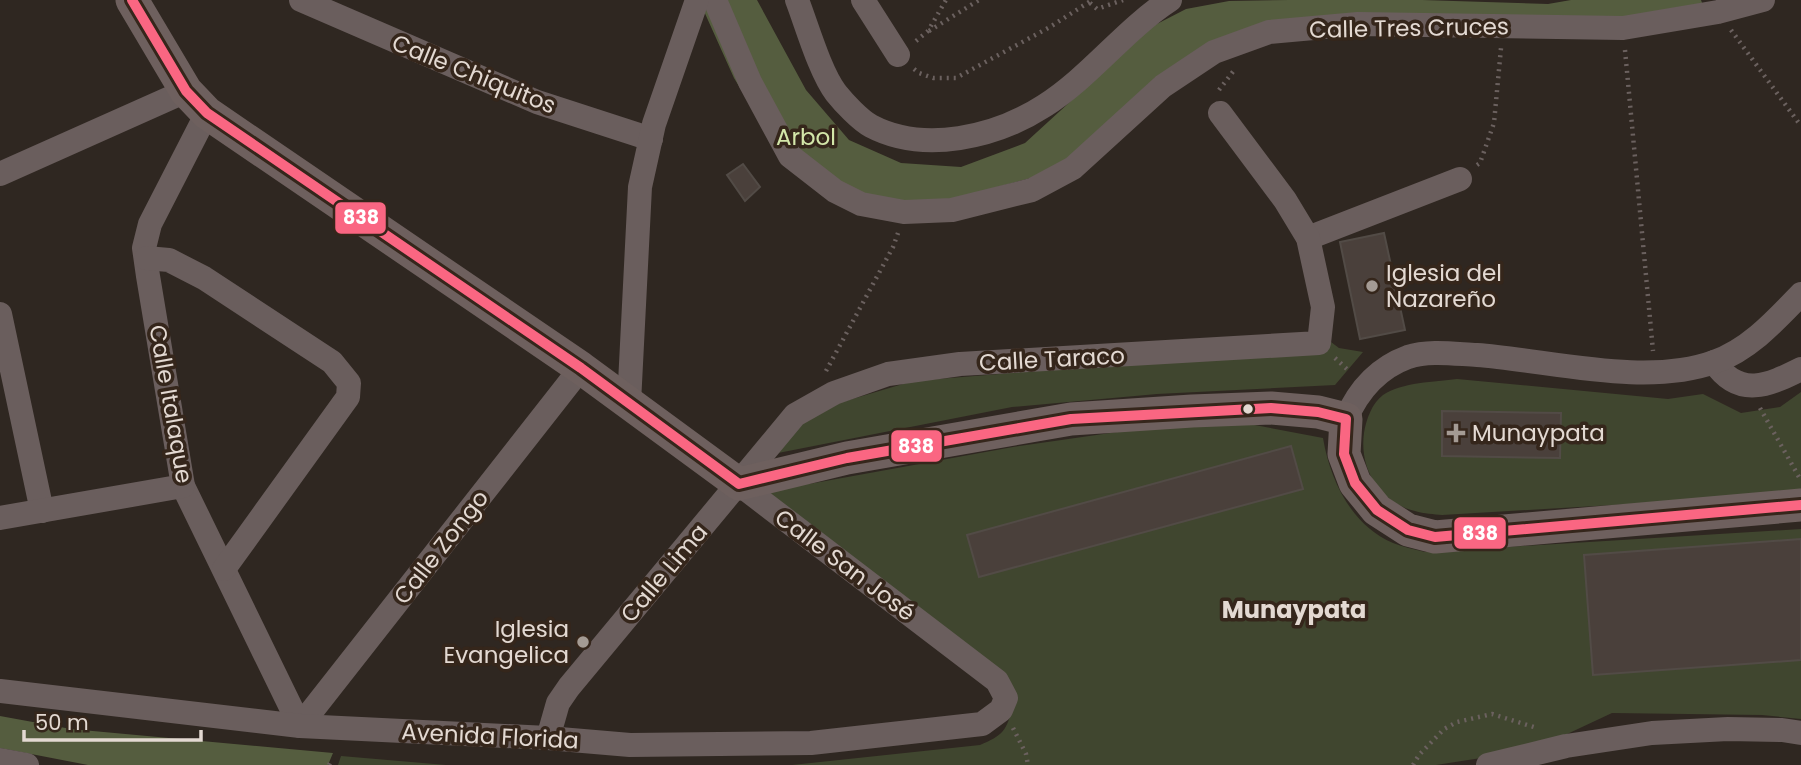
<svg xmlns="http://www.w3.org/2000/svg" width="1801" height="765" font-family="Poppins,sans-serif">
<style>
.green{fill:#40462f}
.forest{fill:#555d3f}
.building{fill:#4a403b;stroke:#524b46;stroke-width:2}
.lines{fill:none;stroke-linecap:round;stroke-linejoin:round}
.path{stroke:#6b615f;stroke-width:4.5;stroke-dasharray:2 5;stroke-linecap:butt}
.street{stroke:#6a5e5d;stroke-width:24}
.secondary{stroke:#6e605e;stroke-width:33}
.bus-1-casing{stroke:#35261b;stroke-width:16}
.bus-1{stroke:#fa6682;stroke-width:10}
.poi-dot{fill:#a49b94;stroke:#35261b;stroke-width:2.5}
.bus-dot{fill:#e3d9d2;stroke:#35261b;stroke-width:2.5}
.labels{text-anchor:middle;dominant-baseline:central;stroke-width:7;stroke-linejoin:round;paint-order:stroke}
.street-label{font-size:23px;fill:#e3d9d2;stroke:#35261b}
.park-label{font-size:23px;fill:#d3e6a9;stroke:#35261b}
.poi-label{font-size:23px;fill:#e3d9d2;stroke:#35261b;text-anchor:start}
.neighbourhood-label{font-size:24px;font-weight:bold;fill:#e3d9d2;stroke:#35261b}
.line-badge{stroke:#35261b;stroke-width:2.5}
.badge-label{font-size:19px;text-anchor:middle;font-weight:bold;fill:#fff}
</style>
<rect width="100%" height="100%" fill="#2f2721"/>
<g class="green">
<polygon points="1327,339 1339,348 1363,352 1335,385 1157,394 1012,407 773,454 805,413 913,381 1305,349"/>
<path d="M 1457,379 L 1668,399 L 1703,394 L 1741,413 L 1780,407 L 1801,392 L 1801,494 L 1442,515 C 1434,514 1424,514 1415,511 C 1379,502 1359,468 1364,433 C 1366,420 1372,403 1383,395 C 1402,382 1435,382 1457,379 Z"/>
<path d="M 1244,423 L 1323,438 C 1330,480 1351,525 1393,543 C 1403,547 1414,549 1425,552 L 1801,529 L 1801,719 L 1762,715 L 1612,713 L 1533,750 L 1436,765 L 792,765 L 980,745 C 1002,736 1008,730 1012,706 L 754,483 L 809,484 L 1013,447 L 1159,426 Z"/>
<polygon points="341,756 446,765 338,765"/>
</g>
<g class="forest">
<polygon points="705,0 757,0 806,90 849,140 901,163 961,167 1025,143 1153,26 1186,9 1229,1 1290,0 1422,0 1548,4 1571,0 1701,0 1706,14 1359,30 1242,42 1071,167 884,218 782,157 734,78 703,9"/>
<polygon points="0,716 71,729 333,753 328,765 88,765 0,748"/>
</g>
<g class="building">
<polygon points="743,164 760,187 745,201 727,175"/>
<polygon points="1384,233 1405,330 1360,339 1340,242"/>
<polygon points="1442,411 1561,413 1560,458 1442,456"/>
<polygon points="1291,446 1303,489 979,577 967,535"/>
<polygon points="1801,539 1801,660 1593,675 1584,555"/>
</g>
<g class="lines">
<g class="path">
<polyline points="1090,3 1097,9 1123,0"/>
<polyline points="1731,30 1801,126"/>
<polyline points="929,31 979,0"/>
<polyline points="916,41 928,31 946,0"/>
<polyline points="1625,50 1653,351"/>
<polyline points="914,69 919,73 933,78 956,78 1050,27 1092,0"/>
<polyline points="1219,90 1235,69"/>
<polyline points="1477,165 1480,163 1494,123 1501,48"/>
<polyline points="1335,358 1349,371"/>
<polyline points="826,371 893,247 898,233"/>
<polyline points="1760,408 1799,477"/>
<polyline points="1013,728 1026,754 1028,765"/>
<polyline points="329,765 330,763"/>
<polyline points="1413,765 1419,755 1444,729 1457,722 1492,714 1537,728"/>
</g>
<g class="street">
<polyline points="301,0 537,102 651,139"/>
<polyline points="715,0 750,82 790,156 835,191 861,204 904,212 952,210 1032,190 1073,168 1163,86 1214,52 1269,32 1358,24 1623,28 1718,12 1763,0"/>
<path d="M 797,0 C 807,26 820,72 836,93 C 844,103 860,120 871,126 C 924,154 996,137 1044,106 C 1090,77 1124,30 1170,0"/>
<polyline points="863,0 898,55"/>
<polyline points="207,113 150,224 144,248 148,276 183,486 300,726 581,368"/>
<polyline points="0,174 186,91"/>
<polyline points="1308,238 1460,179"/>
<polyline points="146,258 169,260 204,278 332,362 349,383 348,397 224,569"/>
<polyline points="0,314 42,511"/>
<path d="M 1714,362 C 1739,399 1769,385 1801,369"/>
<polyline points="629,403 640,187 654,124 697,0"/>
<path d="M 1346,419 C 1358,391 1378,368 1408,357 C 1429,350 1455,354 1477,355 C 1548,360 1645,387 1714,362 C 1749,350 1776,320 1801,294"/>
<polyline points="0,518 183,486"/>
<polyline points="0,691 300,726 548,738 630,745 811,743 982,724 1001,710 1006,698 997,681 739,484"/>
<polyline points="548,738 558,703 569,687 795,415 834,393 888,374 960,364 1319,343 1323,307 1308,238 1285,200 1220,113"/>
<polyline points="0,760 27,765"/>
<polyline points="1488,765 1566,746 1652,733 1728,729 1782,730 1801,733"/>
</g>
<polyline class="secondary" points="132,0 186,91 207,113 581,368 739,484 847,458 1071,419 1192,411 1271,408 1318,412 1346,419 1344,454 1355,483 1377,510 1408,530 1435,537 1801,505"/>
<g class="bus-1-casing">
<polyline id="bus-1" points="132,0 186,91 207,113 581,368 739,484 847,458 1071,419 1271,408 1318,412 1346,419 1344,454 1355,483 1377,510 1408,530 1435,537 1801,505"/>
</g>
<use href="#bus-1" class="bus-1"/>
</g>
<g class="poi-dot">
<circle cx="1372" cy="286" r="7"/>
<path d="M1452.5 422.5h7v7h7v7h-7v7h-7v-7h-7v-7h7z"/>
<circle cx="583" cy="642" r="7"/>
</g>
<circle class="bus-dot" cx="1248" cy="409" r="6"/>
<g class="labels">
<g class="street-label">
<text transform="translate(1409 28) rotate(-1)">Calle Tres Cruces</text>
<text transform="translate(474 74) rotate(22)">Calle Chiquitos</text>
<text transform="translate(1052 359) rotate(-3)">Calle Taraco</text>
<text transform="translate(171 404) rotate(80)">Calle Italaque</text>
<text transform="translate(441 547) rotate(-52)">Calle Zongo</text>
<text transform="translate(845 565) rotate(37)">Calle San José</text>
<text transform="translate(664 573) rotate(-50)">Calle Lima</text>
<text transform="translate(490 736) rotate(3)">Avenida Florida</text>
</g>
<g class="park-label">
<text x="806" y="137">Arbol</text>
</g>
<g class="poi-label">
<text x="1386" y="273">Iglesia del<tspan x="1386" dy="26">Nazareño</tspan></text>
<text x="1472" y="433">Munaypata</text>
<text x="569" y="629" text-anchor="end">Iglesia<tspan x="569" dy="26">Evangelica</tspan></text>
</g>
<g class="neighbourhood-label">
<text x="1294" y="609">Munaypata</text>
</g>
</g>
<g class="line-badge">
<rect x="334" y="201" width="53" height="34" rx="7" fill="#fa6682"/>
<rect x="890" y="429" width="53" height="34" rx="7" fill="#fa6682"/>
<rect x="1453" y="516" width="54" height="34" rx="7" fill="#fa6682"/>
</g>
<g class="badge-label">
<text x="361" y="224">838</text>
<text x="916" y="453">838</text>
<text x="1480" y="540">838</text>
</g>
<path d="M24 730v10h177v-10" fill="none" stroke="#e3d9d2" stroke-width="3.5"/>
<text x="35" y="730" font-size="21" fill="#e3d9d2" stroke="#35261b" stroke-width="5" paint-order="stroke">50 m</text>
</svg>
